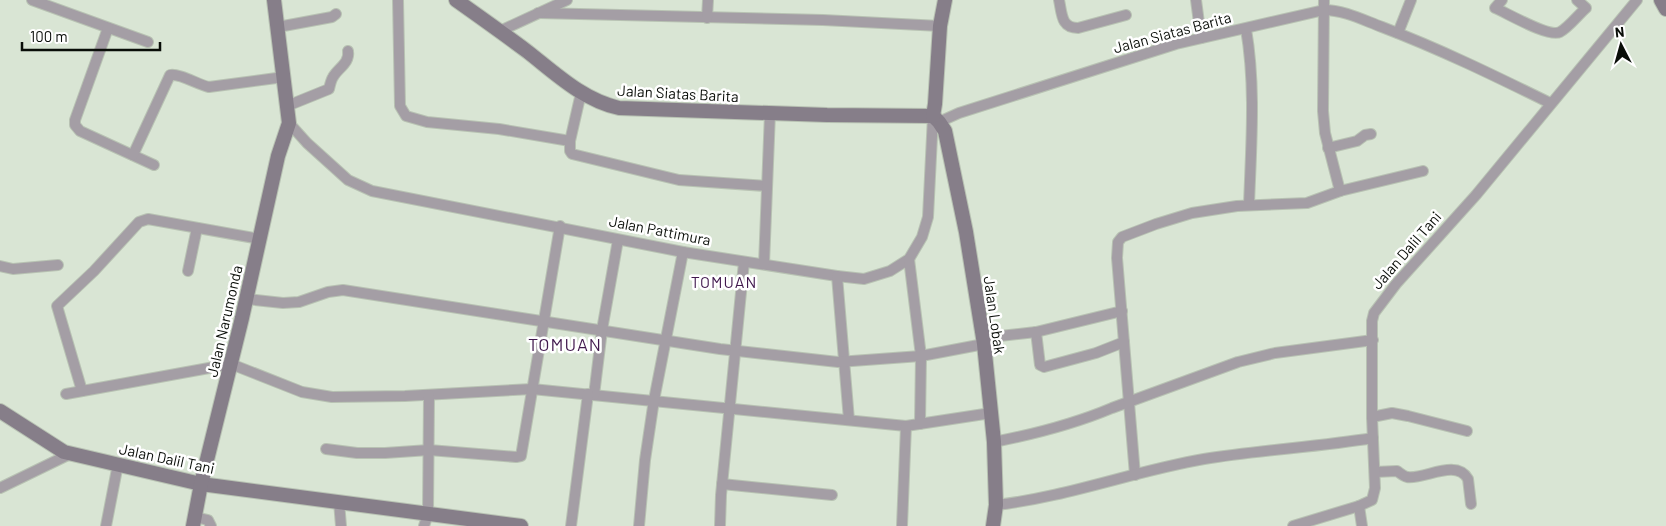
<svg xmlns="http://www.w3.org/2000/svg" width="1666" height="526" font-family="Barlow,sans-serif">
<style>
.lines{fill:none;stroke-linecap:round;stroke-linejoin:round}
.street-casing{stroke:#b8c2b3;stroke-width:12}
.secondary-casing{stroke:#b8c2b3;stroke-width:16}
.street{stroke:#a49ea5;stroke-width:10}
.secondary{stroke:#867e89;stroke-width:14}
.labels{text-anchor:middle;dominant-baseline:central;stroke-width:5;stroke-linejoin:round;paint-order:stroke}
.street-label{font-size:15px;fill:#090d08;stroke:#fff}
.neighbourhood-label{font-size:16px;letter-spacing:1px;fill:#40184d;stroke:#fff}
.quarter-label{font-size:18px;letter-spacing:1px;fill:#40184d;stroke:#fff}
</style>
<rect width="100%" height="100%" fill="#d9e5d4"/>
<g class="lines">
<g class="street-casing">
<g id="street">
<polyline points="32,0 148,42"/>
<polyline points="398,0 400,106 406,116 427,122 499,129 570,141"/>
<path d="M 1059,0 C 1062,14 1061,28 1078,28 L 1126,15"/>
<polyline points="1196,0 1201,38"/>
<path d="M 1502,0 L 1495,8 C 1507,13 1549,38 1560,32 C 1568,28 1579,14 1586,8 L 1577,0"/>
<polyline points="538,13 823,20 940,26"/>
<polyline points="707,18 708,0"/>
<polyline points="278,27 332,17 336,14"/>
<polyline points="108,28 75,120 75,125 80,131 154,165"/>
<path d="M 1246,29 C 1256,87 1251,147 1249,205"/>
<polyline points="500,31 567,0"/>
<polyline points="1398,33 1411,0"/>
<polyline points="581,93 570,141 570,151 572,154 679,180 766,186"/>
<path d="M 287,106 L 329,89 C 330,85 331,80 333,77 C 338,68 350,63 348,51"/>
<path d="M 939,122 L 959,113 L 1176,44 L 1324,10 C 1344,10 1363,20 1382,27 C 1440,49 1495,76 1550,103"/>
<polyline points="289,123 307,143 348,180 372,191 683,252 837,276 864,279 890,271 909,259 922,237 928,217 933,116"/>
<polyline points="1328,148 1357,141 1365,135 1371,134"/>
<path d="M 133,155 L 170,75 C 179,73 199,85 209,87 L 284,77"/>
<polyline points="1340,191 1423,171"/>
<polyline points="909,259 921,356 920,424"/>
<polyline points="764,264 770,113"/>
<polyline points="0,266 13,269 58,265"/>
<polyline points="188,271 197,228"/>
<polyline points="837,276 849,420"/>
<polyline points="246,299 283,303 299,302 328,292 343,290 720,349 838,362 921,356 984,344"/>
<polyline points="1036,332 1040,365 1044,367 1096,353 1124,342"/>
<polyline points="982,338 1036,332 1122,311"/>
<polyline points="82,391 57,306 94,271 139,222 148,219 260,239"/>
<polyline points="66,394 231,364 302,392 332,397 405,396 532,389 906,426 991,413"/>
<polyline points="594,395 602,330 618,240"/>
<polyline points="1372,417 1392,413 1408,416 1467,431"/>
<path d="M 994,442 C 1035,434 1074,424 1112,408 L 1238,362 L 1275,353 L 1373,340"/>
<polyline points="326,449 357,453 385,453 429,450 516,457 521,456 560,226"/>
<path d="M 1375,472 L 1397,471 C 1400,473 1403,476 1407,477 C 1424,480 1456,458 1468,479 L 1471,504"/>
<polyline points="1135,475 1117,258 1118,242 1122,237 1156,224 1192,213 1237,206 1307,203 1340,191 1325,133 1323,111 1324,0"/>
<polyline points="722,484 832,495"/>
<polyline points="0,488 72,453"/>
<polyline points="339,502 341,526"/>
<path d="M 996,505 C 1067,497 1134,471 1204,459 C 1260,450 1317,447 1373,438"/>
<polyline points="1359,506 1362,526"/>
<polyline points="195,517 208,520 211,526"/>
<polyline points="106,526 118,464"/>
<polyline points="424,526 428,514 429,395"/>
<polyline points="571,526 588,394"/>
<polyline points="639,526 645,460 654,400 683,252"/>
<polyline points="720,526 721,495 744,262"/>
<polyline points="902,526 906,426"/>
<polyline points="1293,526 1359,506 1372,500 1375,488 1372,417 1372,321 1374,313 1396,284 1476,195 1637,0"/>
</g>
</g>
<g class="secondary-casing">
<g id="secondary">
<path d="M 456,0 C 480,17 504,34 528,52 C 556,74 583,100 619,108 L 827,115 L 933,116"/>
<polyline points="1661,0 1666,9"/>
<polyline points="933,116 939,122 945,131 966,232 984,344 994,442 996,505 993,526"/>
<polyline points="933,116 935,104 940,26 945,0"/>
<polyline points="0,411 64,452 201,484 521,526"/>
<polyline points="193,526 201,484 242,318 278,156 289,123 274,0"/>
</g>
</g>
<use href="#street" class="street"/>
<use href="#secondary" class="secondary"/>
</g>
<g class="labels">
<g class="street-label">
<text transform="translate(1172 32) rotate(-15)">Jalan Siatas Barita</text>
<text transform="translate(678 93) rotate(3)">Jalan Siatas Barita</text>
<text transform="translate(660 230) rotate(11)">Jalan Pattimura</text>
<text transform="translate(1406 250) rotate(-49)">Jalan Dalil Tani</text>
<text transform="translate(995 315) rotate(82)">Jalan Lobak</text>
<text transform="translate(224 321) rotate(-77)">Jalan Narumonda</text>
<text transform="translate(167 458) rotate(12)">Jalan Dalil Tani</text>
</g>
<g class="neighbourhood-label">
<text x="724" y="281">TOMUAN</text>
</g>
<g class="quarter-label">
<text x="565" y="344">TOMUAN</text>
</g>
</g>
<g transform="translate(1621 45) rotate(354)" stroke="#ffffff" stroke-width="4" paint-order="stroke">
<path d="M0-4L9 19L0 12L-9 19Z" fill="#090d08"/>
<text y="-8" font-size="14" font-weight="bold" text-anchor="middle" fill="#090d08">N</text>
</g>
<path d="M22 42v8h138v-8" fill="none" stroke="#090d08" stroke-width="2.5"/>
<text x="30" y="42" font-size="15" fill="#090d08" stroke="#ffffff" stroke-width="4" paint-order="stroke">100 m</text>
</svg>
